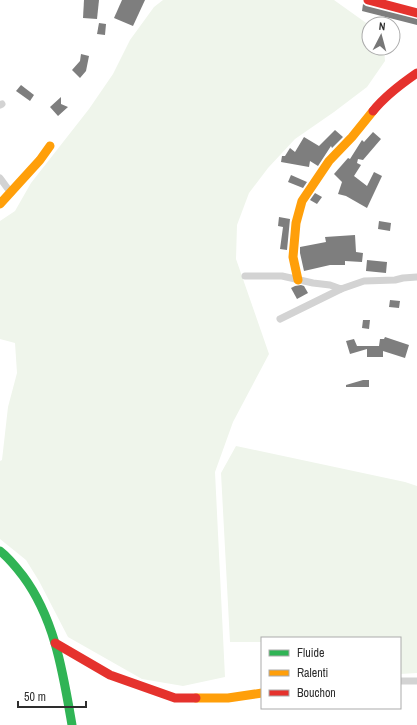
<svg xmlns="http://www.w3.org/2000/svg" width="417" height="725" font-family="'Archivo Narrow',sans-serif">
<style>
.green{fill:#eff5eb}
.building{fill:#7e7e7e}
.lines{fill:none;stroke-linecap:round;stroke-linejoin:round}
.street{stroke:#d3d3d3;stroke-width:7}
.fast{stroke:#30b455;stroke-width:9}
.slow{stroke:#ff9f0a;stroke-width:9}
.jam{stroke:#e5322d;stroke-width:9}
</style>
<rect width="100%" height="100%" fill="#fff"/>
<g class="green">
<polygon points="163,0 334,0 369,25 369,48 384,48 385,61 367,87 334,112 295,139 268,168 249,193 237,225 236,259 269,354 233,422 215,472 225,677 183,686 142,679 68,637 39,581 26,560 0,539 0,461 2,460 8,407 17,373 15,343 0,339 0,221 15,211 31,183 89,109 113,74 130,40 154,7"/>
<polygon points="236,446 405,482 417,486 417,673 400,674 400,638 262,638 262,642 230,642 221,473"/>
</g>
<g class="building">
<polygon points="84,0 99,0 97,19 83,18"/>
<polygon points="122,0 145,0 133,26 114,18"/>
<polygon points="363,4 366,6 417,19 417,25 362,11"/>
<polygon points="99,23 106,24 105,35 97,34"/>
<polygon points="81,54 89,56 86,71 80,78 72,70 80,61"/>
<polygon points="21,85 34,95 30,101 16,91"/>
<polygon points="61,97 61,104 68,107 58,116 50,107"/>
<polygon points="335,130 343,137 332,148 331,146 318,166 310,161 309,167 281,162 282,156 285,156 290,148 295,152 304,137 319,146"/>
<polygon points="373,132 381,139 363,160 358,159 357,163 361,165 354,176 367,186 374,172 382,176 367,208 346,196 338,194 342,182 334,174 348,158 350,159 362,140 364,142"/>
<polygon points="291,175 307,182 303,188 288,182"/>
<polygon points="315,193 322,197 317,204 310,200"/>
<polygon points="279,217 290,219 287,250 280,249 283,227 278,226"/>
<polygon points="379,221 391,223 390,231 378,229"/>
<polygon points="355,235 356,252 363,253 362,262 345,261 345,265 330,265 304,271 300,253 300,247 326,242 325,237"/>
<polygon points="367,260 387,262 386,273 366,271"/>
<polygon points="301,285 304,286 308,293 297,299 291,288 295,286"/>
<polygon points="390,300 400,301 399,308 389,307"/>
<polygon points="363,320 370,320 369,329 362,328"/>
<polygon points="385,337 409,345 405,358 383,351 383,357 367,357 367,349 350,354 346,341 354,339 357,346 379,346 380,339 384,339"/>
<polygon points="363,380 369,380 369,387 346,387 346,385"/>
</g>
<g class="lines">
<g class="street">
<polyline points="0,105 2,104"/>
<polyline points="0,178 11,193"/>
<polyline points="245,276 282,276 313,283 330,285 341,289 364,281 395,280 403,278 417,277"/>
<polyline points="280,319 341,289"/>
<polyline points="400,681 417,681"/>
</g>
<path class="fast" d="M 0,551 C 9,558 16,567 23,576 C 55,619 63,673 72,725"/>
<g class="slow">
<polyline points="0,204 40,160 50,146"/>
<polyline points="298,280 293,257 296,223 302,201 329,161 352,137 373,111"/>
<polyline points="196,698 228,698 262,693"/>
</g>
<g class="jam">
<polyline points="368,0 417,13"/>
<path d="M 373,111 C 385,96 401,84 417,73"/>
<polyline points="55,643 110,675 175,698 196,698"/>
</g>
</g>
<rect x="261" y="637" width="140" height="72" fill="#ffffff" stroke="#ababab"/>
<rect x="269" y="650" width="20" height="6" fill="#30b455" stroke="#ababab"/>
<text x="297" y="657" font-size="12" fill="#2e2e2e">Fluide</text>
<rect x="269" y="670" width="20" height="6" fill="#ff9f0a" stroke="#ababab"/>
<text x="297" y="677" font-size="12" fill="#2e2e2e">Ralenti</text>
<rect x="269" y="690" width="20" height="6" fill="#e5322d" stroke="#ababab"/>
<text x="297" y="697" font-size="12" fill="#2e2e2e">Bouchon</text>
<g transform="translate(381 36) rotate(6)"><circle r="19" fill="#ffffff" stroke="#ababab"/>
<path d="M0-3L7 15L0 10L-7 15Z" fill="#777777"/>
<text y="-6" font-size="11" font-weight="bold" text-anchor="middle" fill="#2e2e2e">N</text>
</g>
<path d="M18 701v6h68v-6" fill="none" stroke="#2e2e2e" stroke-width="2"/>
<text x="24" y="701" font-size="12" fill="#2e2e2e" stroke="#ffffff" stroke-width="3" paint-order="stroke">50 m</text>
</svg>
